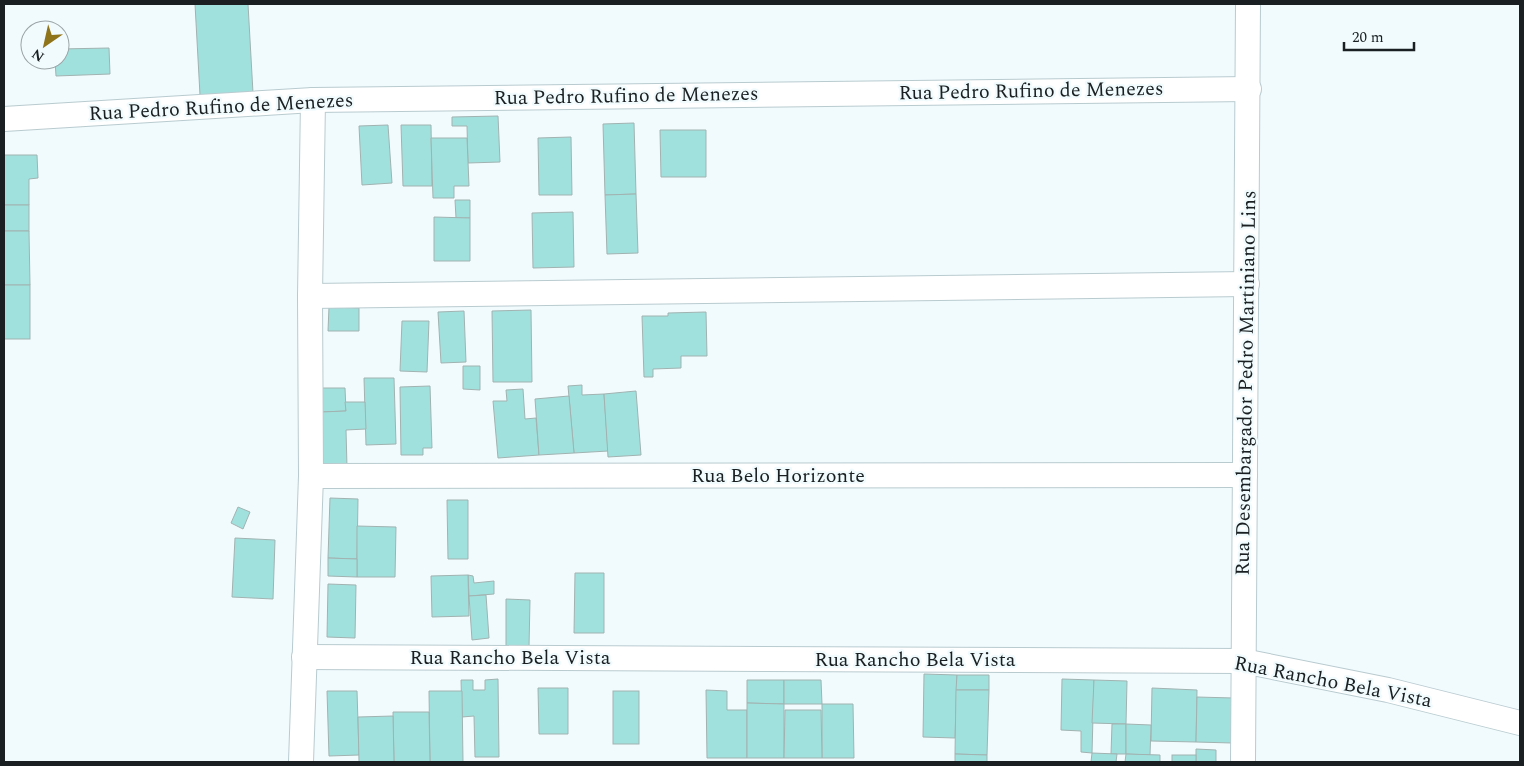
<svg xmlns="http://www.w3.org/2000/svg" width="1524" height="766" font-family="Spectral,serif">
<style>
.building{fill:#a1e1dd;stroke:#a1b3b1}
.lines{fill:none;stroke-linecap:round;stroke-linejoin:round}
.street-casing{stroke:#b9cbcf;stroke-width:26}
.street{stroke:#fff;stroke-width:24}
.labels{text-anchor:middle;dominant-baseline:central;stroke-width:4.5;stroke-linejoin:round;paint-order:stroke}
.street-label{font-size:20px;fill:#1a2022;stroke:#f1fbfe}
</style>
<rect width="100%" height="100%" fill="#f1fbfe"/>
<g class="building">
<polygon points="195,4 248,4 253,93 200,95"/>
<polygon points="109,48 110,74 56,76 55,60 60,60 60,49"/>
<polygon points="498,116 500,162 468,163 467,126 452,126 452,117"/>
<polygon points="634,123 636,194 605,195 603,124"/>
<polygon points="388,125 392,183 362,185 359,126"/>
<polygon points="401,125 431,125 432,186 403,186"/>
<polygon points="660,130 706,130 706,177 661,177"/>
<polygon points="571,137 572,195 539,195 538,138"/>
<polygon points="431,138 467,138 469,186 454,186 454,198 433,198"/>
<polygon points="4,155 37,155 38,178 29,179 29,205 4,205"/>
<polygon points="636,194 638,253 607,254 605,195"/>
<polygon points="455,200 470,200 470,218 456,218"/>
<rect x="4" y="205" width="25" height="26"/>
<polygon points="573,212 574,267 533,268 532,213"/>
<polygon points="434,217 470,218 470,261 434,261"/>
<polygon points="4,231 29,231 30,285 4,285"/>
<rect x="4" y="285" width="26" height="54"/>
<polygon points="329,307 359,308 359,331 328,331"/>
<polygon points="531,310 532,382 493,382 492,311"/>
<polygon points="464,311 466,362 441,363 438,312"/>
<polygon points="706,312 707,356 681,356 681,368 653,369 653,377 644,377 642,316 668,316 668,313"/>
<polygon points="402,321 429,321 427,372 400,371"/>
<polygon points="463,366 480,366 480,390 463,389"/>
<polygon points="364,378 394,378 396,444 366,445"/>
<polygon points="582,385 582,395 604,394 608,451 574,453 568,386"/>
<polygon points="430,386 432,448 423,448 423,455 401,455 400,387"/>
<polygon points="321,388 345,388 346,411 321,412"/>
<polygon points="523,389 525,419 536,418 539,455 498,458 493,401 507,401 506,390"/>
<polygon points="636,391 641,455 608,457 604,394"/>
<polygon points="569,396 574,453 539,455 535,399"/>
<polygon points="345,402 365,402 366,429 346,430 347,467 323,467 321,412 346,411"/>
<polygon points="330,498 358,499 357,559 328,558"/>
<polygon points="447,500 468,500 468,559 448,559"/>
<polygon points="238,507 250,512 243,529 231,523"/>
<polygon points="357,526 396,527 395,577 357,577"/>
<polygon points="235,538 275,540 273,599 232,597"/>
<polygon points="328,558 357,559 357,577 328,576"/>
<polygon points="575,573 604,573 604,633 574,633"/>
<polygon points="468,575 473,576 474,583 494,581 494,594 469,596"/>
<polygon points="468,575 469,616 432,617 431,576"/>
<polygon points="328,584 356,585 355,638 327,637"/>
<polygon points="486,595 489,638 472,640 469,596"/>
<polygon points="506,599 530,600 529,647 506,647"/>
<polygon points="924,674 957,675 955,738 923,737"/>
<polygon points="957,675 989,675 989,690 956,690"/>
<polygon points="498,679 499,757 475,757 474,716 462,717 461,680 473,680 473,690 485,690 485,680"/>
<polygon points="1062,679 1094,680 1092,753 1081,752 1081,731 1061,730"/>
<polygon points="747,680 784,680 784,704 747,703"/>
<polygon points="784,680 821,680 822,704 784,704"/>
<polygon points="1094,680 1127,681 1126,724 1092,723"/>
<polygon points="538,688 568,688 568,734 539,734"/>
<polygon points="1152,688 1197,690 1196,742 1151,741"/>
<polygon points="706,690 727,691 727,710 747,710 747,758 707,758"/>
<polygon points="956,690 989,690 987,755 955,754"/>
<polygon points="327,691 357,691 359,755 329,756"/>
<polygon points="429,691 462,691 463,762 430,762"/>
<rect x="613" y="691" width="26" height="53"/>
<polygon points="1197,697 1233,698 1232,743 1196,742"/>
<polygon points="747,703 784,704 784,758 747,758"/>
<polygon points="822,704 853,704 854,758 822,758"/>
<polygon points="785,710 821,710 822,758 784,758"/>
<polygon points="393,712 429,712 430,762 394,762"/>
<polygon points="393,716 394,762 359,762 358,717"/>
<polygon points="1112,724 1126,724 1126,754 1111,754"/>
<polygon points="1126,724 1151,725 1150,755 1126,754"/>
<polygon points="1196,749 1216,750 1216,762 1196,762"/>
<polygon points="1092,753 1117,754 1116,762 1125,762 1084,762 1091,762"/>
<polygon points="955,754 987,755 987,762 955,762"/>
<polygon points="1126,754 1160,755 1160,762 1125,762"/>
<rect x="1172" y="755" width="24" height="7"/>
</g>
<g class="lines">
<g class="street-casing">
<g id="street">
<polyline points="4,119 313,100 1249,89"/>
<polyline points="310,296 1247,284"/>
<polyline points="311,476 1245,475"/>
<polyline points="304,657 1243,661 1388,690 1520,723"/>
<polyline points="301,762 311,476 310,296 313,100"/>
<polyline points="1243,762 1248,4"/>
</g>
</g>
<use href="#street" class="street"/>
</g>
<g class="labels">
<g class="street-label">
<text transform="translate(1031 91) rotate(-1)">Rua Pedro Rufino de Menezes</text>
<text transform="translate(626 96) rotate(-1)">Rua Pedro Rufino de Menezes</text>
<text transform="translate(221 107) rotate(-3)">Rua Pedro Rufino de Menezes</text>
<text transform="translate(1246 383) rotate(-89)">Rua Desembargador Pedro Martiniano Lins</text>
<text x="778" y="476">Rua Belo Horizonte</text>
<text x="510" y="658">Rua Rancho Bela Vista</text>
<text x="915" y="660">Rua Rancho Bela Vista</text>
<text transform="translate(1333 682) rotate(11)">Rua Rancho Bela Vista</text>
</g>
</g>
<rect width="1524" height="766" fill="none" stroke="#1a2022" stroke-width="10"/>
<g transform="translate(45 45) rotate(214)"><circle r="24" fill="#f1fbfe" stroke="#9ba3a6"/>
<path d="M0-4L9 19L0 12L-9 19Z" fill="#907419"/>
<text y="-8" font-size="14" font-weight="bold" text-anchor="middle" fill="#1a2022">N</text>
</g>
<path d="M1344 42v8h70v-8" fill="none" stroke="#1a2022" stroke-width="2.5"/>
<text x="1352" y="42" font-size="15" fill="#1a2022" stroke="#f1fbfe" stroke-width="4" paint-order="stroke">20 m</text>
</svg>
